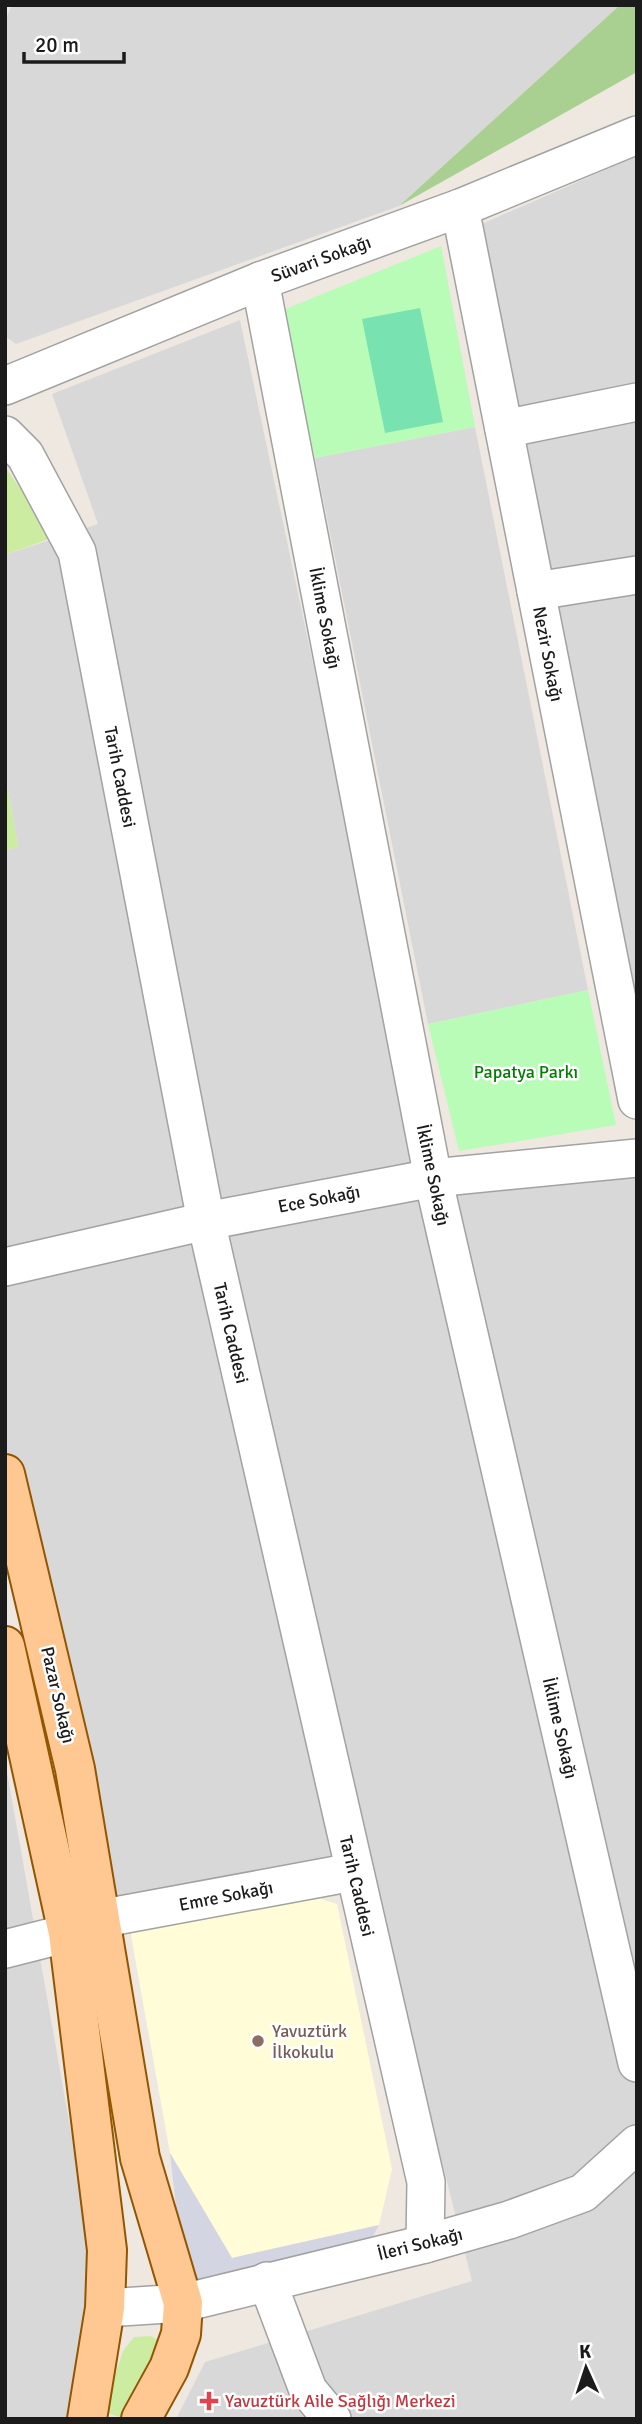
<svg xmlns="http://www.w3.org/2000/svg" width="642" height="2424" font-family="Signika,sans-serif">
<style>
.residential{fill:#d9d8d8}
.education{fill:#fffcd7}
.grass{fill:#cceca1}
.forest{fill:#a9d091}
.park{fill:#b8fcb8}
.pitch{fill:#78e3b1}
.plaza{fill:#d4d5e3}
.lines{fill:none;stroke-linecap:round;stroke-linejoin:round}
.minor-casing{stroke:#a2a2a2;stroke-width:40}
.major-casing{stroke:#925600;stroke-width:42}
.minor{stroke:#fff;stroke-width:37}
.major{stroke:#ffc893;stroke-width:38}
.education-dot{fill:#8d6e63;stroke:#fff;stroke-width:2.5}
.health-dot{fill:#e0444e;stroke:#fff;stroke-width:2.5}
.labels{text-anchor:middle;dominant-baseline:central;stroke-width:5;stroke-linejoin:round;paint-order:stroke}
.street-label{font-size:18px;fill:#1b1b1b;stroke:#fff}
.park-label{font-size:18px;fill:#057e05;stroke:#fff}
.education-label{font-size:18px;fill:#785e54;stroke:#fff;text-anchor:start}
.health-label{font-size:18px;fill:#be3a42;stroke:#fff;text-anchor:start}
</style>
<rect width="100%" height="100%" fill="#eee8e0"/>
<g class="residential">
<polygon points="12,5 620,5 399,206 16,344 5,336 5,21"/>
<polygon points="637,156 637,1014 477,226"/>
<polygon points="240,320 420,1168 637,1139 637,2419 176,2419 205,2362 472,2281 365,1856 109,1907 5,1455 5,851 18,847 5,774 5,555 98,524 52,394"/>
<polygon points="475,427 588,990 428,1024 315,458"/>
<polygon points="5,1761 95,2267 77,2419 5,2419"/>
</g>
<polygon class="education" points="315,1897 337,1904 392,2169 379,2225 232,2258 170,2153 130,1930"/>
<g class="grass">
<polygon points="5,467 54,537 5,555"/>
<polygon points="5,774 18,847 5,851"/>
<polygon points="151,2336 160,2342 124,2419 103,2411 123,2351 134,2337"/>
</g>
<polygon class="forest" points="620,5 637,5 637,72 399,206"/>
<g class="park">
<polygon points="441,246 475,427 315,458 283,310"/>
<polygon points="588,990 616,1125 459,1151 428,1024"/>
</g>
<polygon class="pitch" points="420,308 443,422 385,433 362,319"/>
<polygon class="plaza" points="170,2153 232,2258 379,2225 373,2236 210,2284 195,2283 183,2269"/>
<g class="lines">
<g class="minor-casing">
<g id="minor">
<polyline points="460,208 637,1100"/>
<polyline points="260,281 433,1178 637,2063"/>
<polyline points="5,386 260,281 460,208 637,135"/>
<polyline points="504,429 637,402"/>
<polyline points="5,435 25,455 77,552 206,1221 426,2182 425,2244"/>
<polyline points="536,591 637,575"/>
<polyline points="5,1267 206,1221 433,1178 637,1158"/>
<polyline points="5,1949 68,1933 99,1919 353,1872"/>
<polyline points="267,2281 308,2390 332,2419"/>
<polyline points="105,2308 183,2303 425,2244 509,2220 583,2193 637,2144"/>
</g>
</g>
<g class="major-casing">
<g id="major">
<polyline points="5,1474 75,1769 140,2158 183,2303 181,2334 169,2368 141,2419"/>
<polyline points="5,1646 68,1933 107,2250 105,2308 87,2419"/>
</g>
</g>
<use href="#minor" class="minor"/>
<use href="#major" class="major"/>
</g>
<circle class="education-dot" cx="258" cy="2041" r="7"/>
<path class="health-dot" d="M205.5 2390.5h7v7h7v7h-7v7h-7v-7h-7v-7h7z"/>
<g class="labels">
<g class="street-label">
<text transform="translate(321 259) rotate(-20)">Süvari Sokağı</text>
<text transform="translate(325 618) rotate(79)">İklime Sokağı</text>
<text transform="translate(548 654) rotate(79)">Nezir Sokağı</text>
<text transform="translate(120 777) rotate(79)">Tarih Caddesi</text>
<text transform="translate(433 1175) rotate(78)">İklime Sokağı</text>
<text transform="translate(319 1199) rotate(-11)">Ece Sokağı</text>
<text transform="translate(231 1333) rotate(77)">Tarih Caddesi</text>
<text transform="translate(58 1695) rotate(77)">Pazar Sokağı</text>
<text transform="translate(560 1728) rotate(77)">İklime Sokağı</text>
<text transform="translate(357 1886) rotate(77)">Tarih Caddesi</text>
<text transform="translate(226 1896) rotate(-11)">Emre Sokağı</text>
<text transform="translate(420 2244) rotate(-14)">İleri Sokağı</text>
</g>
<g class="park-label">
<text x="526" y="1072">Papatya Parkı</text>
</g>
<g class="education-label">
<text x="272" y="2031">Yavuztürk<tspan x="272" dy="21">İlkokulu</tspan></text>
</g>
<g class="health-label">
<text x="225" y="2401">Yavuztürk Aile Sağlığı Merkezi</text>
</g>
</g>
<rect width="642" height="2424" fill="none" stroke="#1b1b1b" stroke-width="14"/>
<g transform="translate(586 2368) rotate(357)" stroke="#ffffff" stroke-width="5" paint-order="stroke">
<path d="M0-5L12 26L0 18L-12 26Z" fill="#1b1b1b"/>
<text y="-10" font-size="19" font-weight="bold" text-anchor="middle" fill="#1b1b1b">K</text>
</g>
<path d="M24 52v10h100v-10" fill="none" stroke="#1b1b1b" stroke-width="3.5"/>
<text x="35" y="52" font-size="21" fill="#1b1b1b" stroke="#ffffff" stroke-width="5" paint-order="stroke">20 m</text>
</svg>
